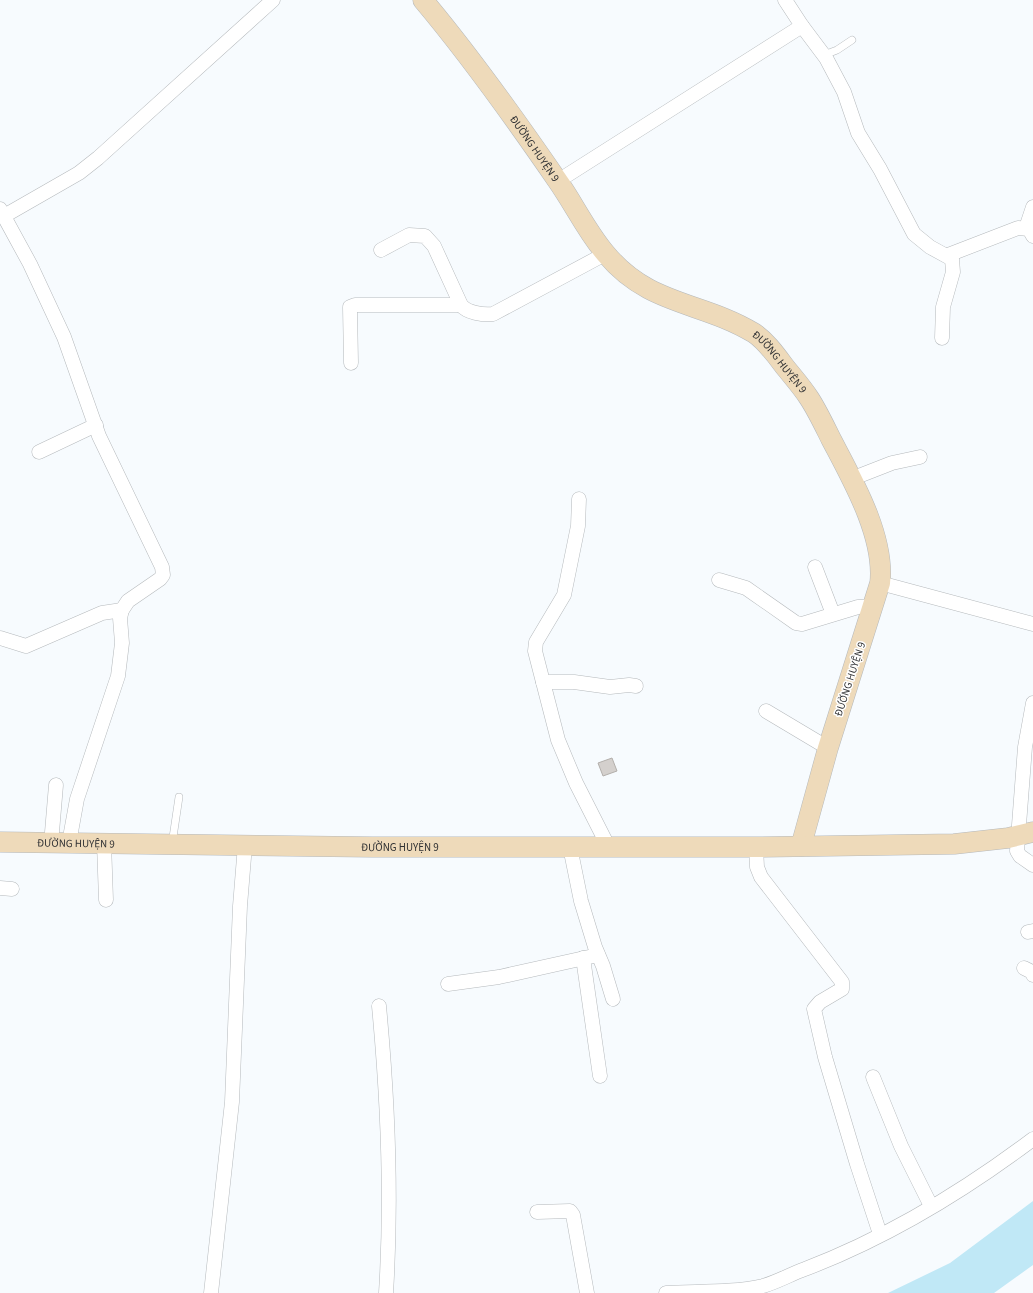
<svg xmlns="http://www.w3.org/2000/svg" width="1033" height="1293" font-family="'Source Sans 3',sans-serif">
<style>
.water{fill:#c0e8f6}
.building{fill:#d4d0cd;stroke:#b3afab}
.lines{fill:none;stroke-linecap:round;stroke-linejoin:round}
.lane-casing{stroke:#b5b9bc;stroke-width:8}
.street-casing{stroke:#b5b9bc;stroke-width:15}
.secondary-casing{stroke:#b5b9bc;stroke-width:21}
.lane{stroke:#fff;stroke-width:7}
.street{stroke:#fff;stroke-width:14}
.secondary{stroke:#eedaba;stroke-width:20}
.labels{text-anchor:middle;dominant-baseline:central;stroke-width:3;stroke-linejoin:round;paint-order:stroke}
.street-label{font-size:11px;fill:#303133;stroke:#fff}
</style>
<rect width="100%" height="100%" fill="#f7fbfe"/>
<polygon class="water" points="1033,1201 1033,1265 994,1293 888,1293 950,1263"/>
<polygon class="building" points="612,758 617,771 603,776 598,763"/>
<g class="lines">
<g class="lane-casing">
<g id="lane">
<polyline points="824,55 837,50 852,40"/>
<polyline points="172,844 179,797"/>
</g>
</g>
<g class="street-casing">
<g id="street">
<polyline points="802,26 826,58 844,92 858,133 880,169 914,234 930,247 952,259 953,272 943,307 942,338"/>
<polyline points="558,181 802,26 785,0"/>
<polyline points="0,209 30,264 64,337 99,436 162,567 163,575 160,579 128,601 122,610 120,618 122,643 118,676 77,799 69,843"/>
<polyline points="4,216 79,173 98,158 273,0"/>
<polyline points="1026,228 1033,207"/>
<path d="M 381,250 L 409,235 L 425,236 L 434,246 L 461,305 C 467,313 483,315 493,314 L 605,254"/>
<polyline points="948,255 1018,228 1029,229 1033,236"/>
<polyline points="351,363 350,307 355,305 461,305"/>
<polyline points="39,452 96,425"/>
<polyline points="851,479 892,463 920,457"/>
<polyline points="579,499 578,526 564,595 536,642 535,651 558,740 576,783 608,846"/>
<polyline points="815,567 833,614"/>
<polyline points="719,580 746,588 796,623 802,624 858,607 874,606"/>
<polyline points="880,583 1033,624"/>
<polyline points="0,638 26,646 102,613 122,610"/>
<polyline points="543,682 574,682 610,687 629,685 636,686"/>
<polyline points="1033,703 1025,747 1017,851 1020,856 1033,865"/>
<polyline points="766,711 828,748"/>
<polyline points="104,843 106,900"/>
<polyline points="51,844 56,785"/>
<polyline points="570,847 581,901 595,947 603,966 613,999"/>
<polyline points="756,847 757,867 761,877 842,982 842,989 820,1002 814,1009 825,1057 857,1164 880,1234"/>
<polyline points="0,888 12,889"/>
<polyline points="1028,932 1033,931"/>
<polyline points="583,958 600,1076"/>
<polyline points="1024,968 1032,972 1033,975"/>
<polyline points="448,984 499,977 598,955"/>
<path d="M 379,1006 C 388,1101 392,1198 386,1293"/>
<polyline points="873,1077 901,1146 931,1206"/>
<polyline points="537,1212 570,1211 573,1215 587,1293"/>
<polyline points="211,1293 232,1102 240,906 245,845"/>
<path d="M 666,1293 C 698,1291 731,1293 763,1286 C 777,1282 791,1274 805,1269 C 886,1238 964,1191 1033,1139"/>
</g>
</g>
<g class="secondary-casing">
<g id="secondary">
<path id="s1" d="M 423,0 C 471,57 515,119 557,180 C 574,204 587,232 606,254 C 649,306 701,301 754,333 C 766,341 776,355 785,367 C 793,377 802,387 809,398 C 817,410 824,425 831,439 C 852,479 885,536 880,583 L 828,748 L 801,846"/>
<path id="s2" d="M 0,842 L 372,847 L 756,847 L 954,844 L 1008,838 L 1033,832"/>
</g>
</g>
<use href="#lane" class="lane"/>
<use href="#street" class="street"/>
<use href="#secondary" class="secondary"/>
</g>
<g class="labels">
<g class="street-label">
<text stroke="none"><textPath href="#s1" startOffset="186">ĐƯỜNG HUYỆN 9</textPath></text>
<text stroke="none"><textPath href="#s1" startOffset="522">ĐƯỜNG HUYỆN 9</textPath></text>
<text transform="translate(850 679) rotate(-72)">ĐƯỜNG HUYỆN 9</text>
<text stroke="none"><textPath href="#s2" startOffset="76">ĐƯỜNG HUYỆN 9</textPath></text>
<text stroke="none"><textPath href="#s2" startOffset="400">ĐƯỜNG HUYỆN 9</textPath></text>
</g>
</g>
</svg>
